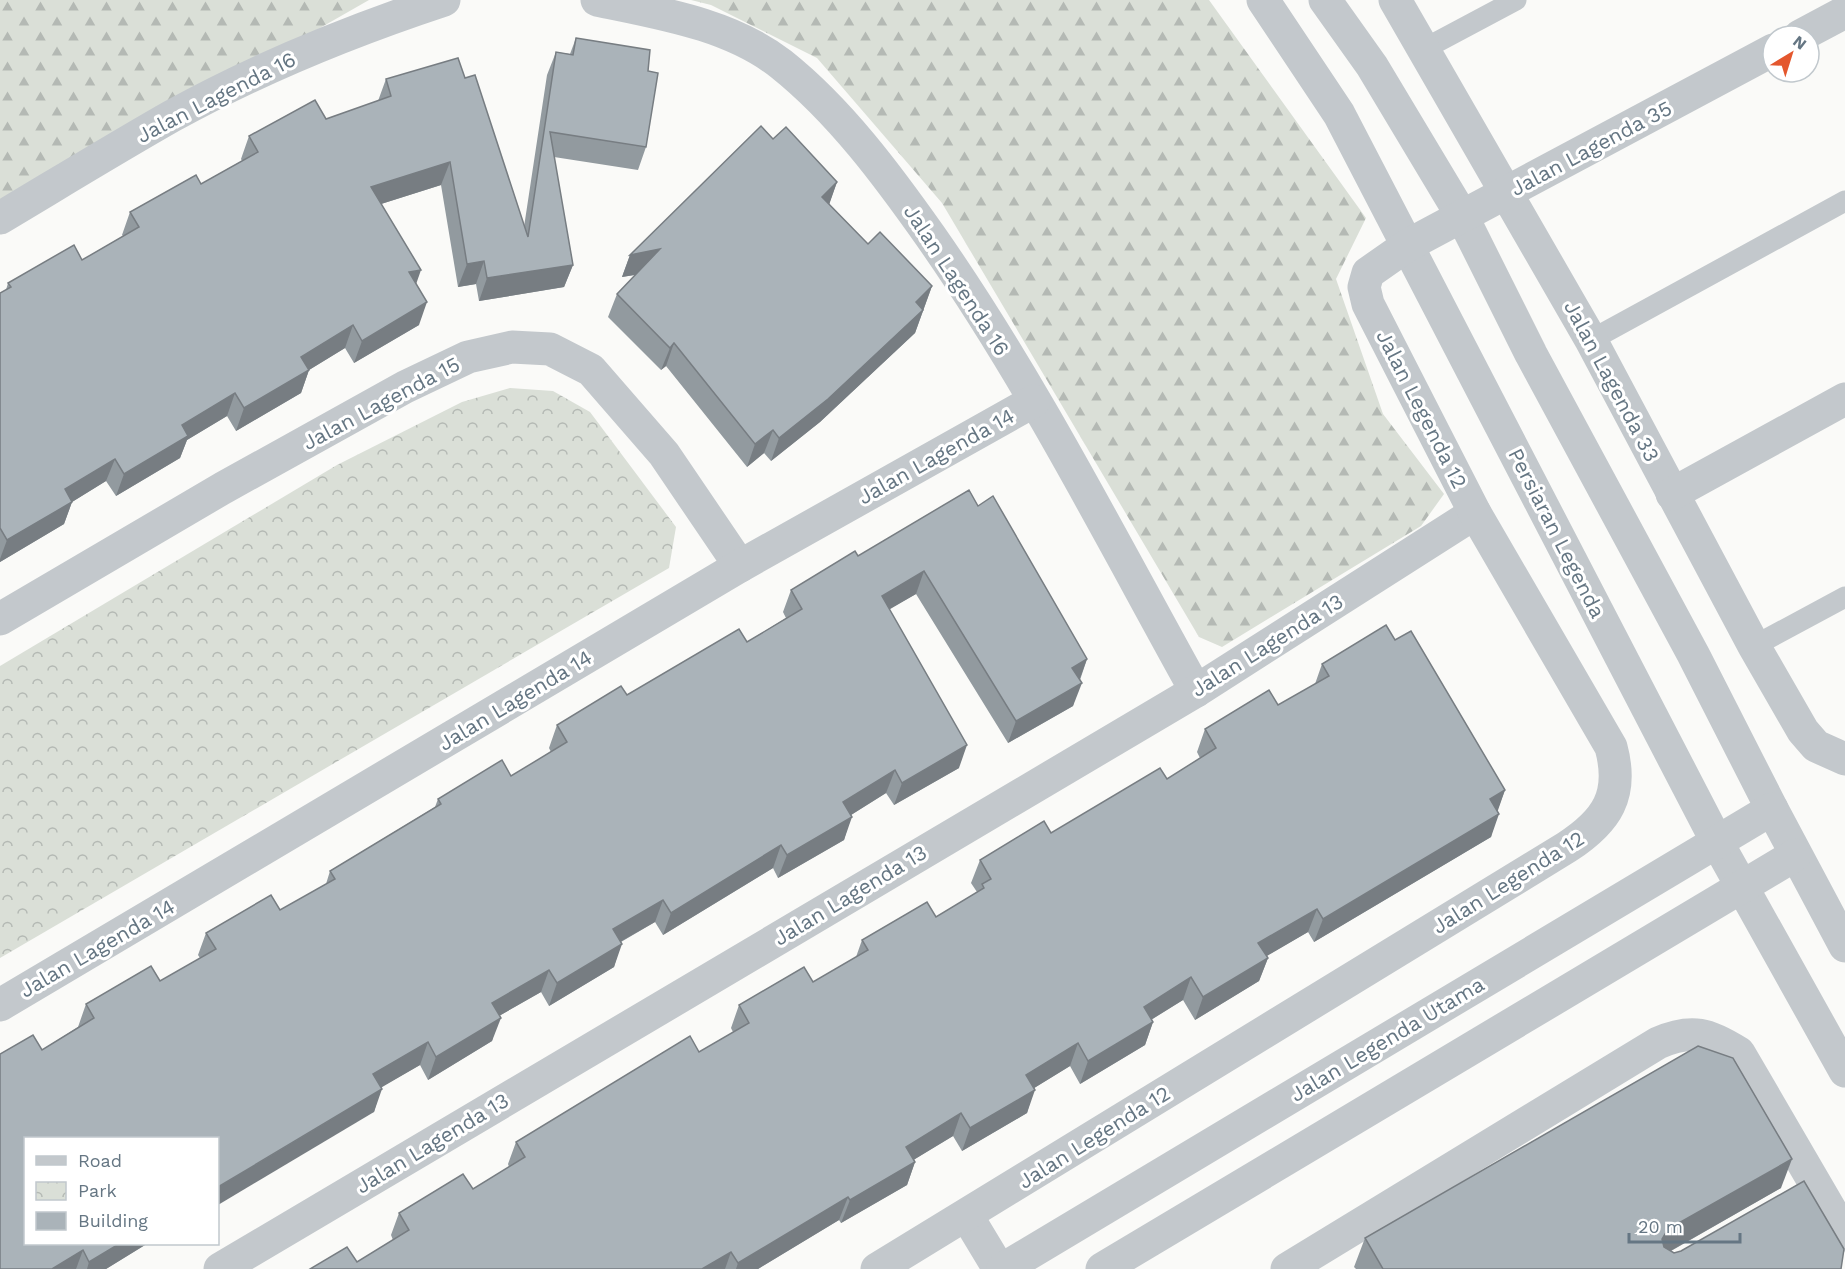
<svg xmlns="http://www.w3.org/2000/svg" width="1845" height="1269" font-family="'Work Sans',sans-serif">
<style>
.forest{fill:url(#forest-firs)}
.park{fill:url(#park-crowns)}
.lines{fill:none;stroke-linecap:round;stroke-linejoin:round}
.service{stroke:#c3c8cc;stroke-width:21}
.minor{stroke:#c3c8cc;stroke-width:33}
.tertiary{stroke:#c3c8cc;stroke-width:33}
.wall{fill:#929a9f}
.shaded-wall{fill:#777d82}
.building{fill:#aab3b9;stroke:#777d82;stroke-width:1.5}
.labels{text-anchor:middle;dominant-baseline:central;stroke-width:6;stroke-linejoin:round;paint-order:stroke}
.street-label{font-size:21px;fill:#657683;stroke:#fff}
</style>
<defs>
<pattern id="forest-firs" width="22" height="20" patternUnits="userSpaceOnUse" patternTransform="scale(1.5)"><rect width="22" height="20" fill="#dadfd7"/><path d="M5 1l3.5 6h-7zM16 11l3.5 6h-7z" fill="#b4b9b4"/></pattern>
<pattern id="park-crowns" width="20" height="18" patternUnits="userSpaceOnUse" patternTransform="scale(1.5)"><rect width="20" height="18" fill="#dadfd7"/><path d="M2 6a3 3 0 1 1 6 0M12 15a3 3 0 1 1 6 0" fill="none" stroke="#b4b9b4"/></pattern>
</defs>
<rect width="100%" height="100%" fill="#fafaf8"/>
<g class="forest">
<polygon points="0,0 369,0 0,211"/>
<polygon points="691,0 1209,0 1366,218 1336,279 1383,414 1444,494 1421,526 1222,647 1199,637 942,203 817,58 711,5"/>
</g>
<polygon class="park" points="510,388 553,391 590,412 676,527 669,568 0,958 0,666 337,465 462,402"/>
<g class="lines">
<g class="service">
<polyline points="1424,49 1516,0"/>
<polyline points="1591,340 1845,201"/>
<polyline points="1754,646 1845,597"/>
</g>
<g class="minor">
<path d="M 597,0 C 659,13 730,24 781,64 C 840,111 888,176 931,237 C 1031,380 1111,538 1196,691"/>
<polyline points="1263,0 1339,114 1717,842"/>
<polyline points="1325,0 1372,66 1462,216 1531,354 1693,654 1772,809"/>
<polyline points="1395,0 1591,340 1754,646 1803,731 1816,746 1845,759"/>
<polyline points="1800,36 1845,12"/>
<path d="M 0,218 C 57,184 114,149 172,116 C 259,68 350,31 444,0"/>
<polyline points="1672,494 1845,399"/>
<polyline points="0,619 223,488 405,387 468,357 512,347 550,349 591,370 664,454 740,566"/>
<polyline points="0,1005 740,566 1034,401"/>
<polyline points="967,1216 999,1269"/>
<polyline points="220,1269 1196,691 1475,513"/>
<path d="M 877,1269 L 1567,847 C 1607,821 1624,795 1611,747 L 1475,513 L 1368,304 L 1364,287 L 1368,273 L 1408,245 L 1773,50"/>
<path d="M 1287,1269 L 1658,1043 C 1692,1028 1709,1034 1739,1053 L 1845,1235"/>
</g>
<g class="tertiary">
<polyline points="1717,842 1845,1071"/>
<polyline points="1003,1269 1772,809 1845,946"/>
<polyline points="1102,1269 1795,855"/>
</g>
</g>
<g class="wall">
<polygon points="576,38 648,71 646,147 638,170 554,157 573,265 564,287 479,301 476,284 458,287 441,185 381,204 416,284 419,325 354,363 345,348 309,370 301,393 236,431 227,416 187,440 180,458 116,496 106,481 72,502 64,524 0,562 0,293 6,290 8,283 82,260 123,236 122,235 130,212 201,184 242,161 241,159 249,136 326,119 378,101 386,79 465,78 524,227 547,75 556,52 570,54"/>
<polygon points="773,139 837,182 829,204 868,244 932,286 915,333 820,422 771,461 764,453 747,467 666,366 661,370 608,317 617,294 635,275 622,277 630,255"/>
<polygon points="978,506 1087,659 1080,680 1073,706 1008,743 916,594 889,609 959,768 894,805 886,793 851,815 844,840 778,878 773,868 663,935 655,922 621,942 614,967 549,1006 541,992 499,1016 492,1041 428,1080 420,1065 381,1087 374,1112 218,1138 26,1138 145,1245 106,1269 0,1269 42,1050 78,1027 86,1004 160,981 200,958 198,955 206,933 280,910 326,884 330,871 435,807 438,799 511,776 551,752 549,748 557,725 747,642 786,618 783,612 791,590 858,556"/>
<polygon points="1395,640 1505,790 1497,811 1491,837 1314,942 1308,932 1266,956 1268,958 1259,981 1195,1020 1183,1000 1151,1020 1153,1022 1145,1045 1080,1084 1070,1066 1034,1088 1027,1113 962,1151 953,1136 913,1160 915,1162 907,1185 841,1223 839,1220 758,1269 310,1269 357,1262 393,1240 391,1235 399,1213 473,1189 509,1167 508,1164 516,1142 699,1052 733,1032 731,1028 739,1005 813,982 856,957 862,940 936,917 977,892 971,883 980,860 1051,833 1167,779 1200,758 1197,752 1205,729 1278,705 1315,684 1322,664"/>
<polygon points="1781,1188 1671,1251 1674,1253 1841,1269 1356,1269 1354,1267 1365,1238"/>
</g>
<g class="shaded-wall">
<polygon points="450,162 441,185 362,210 371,187"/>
<polygon points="837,182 829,205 822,197"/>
<polygon points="660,249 651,272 622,277 630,255"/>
<polygon points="484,261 476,284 458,287 467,264"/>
<polygon points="573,265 564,287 479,301 487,278"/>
<polygon points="421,270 413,293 409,272"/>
<polygon points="932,286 915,333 820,422 771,461 779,438"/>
<polygon points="427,302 419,325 354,363 362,341"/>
<polygon points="353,325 345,348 309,370 301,393 236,431 244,408 301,357"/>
<polygon points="674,343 666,366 661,370 670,348"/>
<polygon points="235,393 227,416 187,440 180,458 116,496 124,474 182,425"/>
<polygon points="773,430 764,453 747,467 755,444"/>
<polygon points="115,459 106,481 72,502 64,524 0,562 0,559 7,540 65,489"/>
<polygon points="924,571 916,594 873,619 882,596"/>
<polygon points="1087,659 1079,681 1072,668"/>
<polygon points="1082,683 1073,706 1008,743 1016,721"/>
<polygon points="967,745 959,768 894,805 902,783"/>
<polygon points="895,770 886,793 835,825 843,802"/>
<polygon points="1505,790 1497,813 1490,799"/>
<polygon points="1499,814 1491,837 1314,942 1323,919"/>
<polygon points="852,817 844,840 778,878 787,855"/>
<polygon points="781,845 773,868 663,935 671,913"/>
<polygon points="663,900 655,922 604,951 613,929"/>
<polygon points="1317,909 1308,932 1250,966 1258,943"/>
<polygon points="622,944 614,967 549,1006 557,983"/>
<polygon points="1268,958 1259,981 1195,1020 1203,997"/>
<polygon points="549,970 541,992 483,1025 492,1003"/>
<polygon points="1191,977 1183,1000 1136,1029 1144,1007"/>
<polygon points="501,1018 492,1041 428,1080 436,1057"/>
<polygon points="1153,1022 1145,1045 1080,1084 1088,1061"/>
<polygon points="428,1042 420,1065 365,1097 373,1074"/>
<polygon points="1078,1043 1070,1066 1018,1098 1026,1075"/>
<polygon points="382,1089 374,1112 218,1205 218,1187"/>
<polygon points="1035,1090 1027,1113 962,1151 970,1128"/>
<polygon points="961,1113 953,1136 897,1170 906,1147"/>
<polygon points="1792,1159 1781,1188 1658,1258 1662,1239 1668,1229"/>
<polygon points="915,1162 907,1185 841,1223 850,1200"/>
<polygon points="848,1197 839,1220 758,1269 736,1269 738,1263"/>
<polygon points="119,1244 146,1244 145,1245 106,1269 87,1269 89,1262"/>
<polygon points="83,1250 76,1269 52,1269"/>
<polygon points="731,1252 725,1269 702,1269"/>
</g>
<g class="building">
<polygon points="576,38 650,50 648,71 658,73 646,147 550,132 573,265 487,278 484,261 467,264 450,162 371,187 421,270 409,272 427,302 362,341 353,325 301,357 309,370 244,408 235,393 182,425 188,436 124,474 115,459 65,489 72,502 7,540 0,528 0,293 11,287 8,283 74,245 82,260 139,227 130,212 196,175 201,184 258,152 249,136 315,100 326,119 391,96 386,79 458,58 465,78 475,75 528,237 556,52 573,55"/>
<polygon points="761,126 773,139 786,127 837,182 822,197 868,244 880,232 932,286 916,302 923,310 828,399 779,438 773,430 755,444 674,343 670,348 617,294 660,249 630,255"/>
<polygon points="969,490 978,506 993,496 1087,659 1072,668 1082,683 1016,721 924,571 882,596 967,745 902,783 895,770 843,802 852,817 787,855 781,845 671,913 663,900 613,929 622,944 557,983 549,970 492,1003 501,1018 436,1057 428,1042 373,1074 382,1089 218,1187 218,1138 26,1138 26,1244 119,1244 89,1262 83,1250 52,1269 0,1269 0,1054 33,1035 42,1050 94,1018 86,1004 151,966 160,981 216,949 206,933 271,895 280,910 335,879 330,871 441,804 438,799 502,760 511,776 567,742 557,725 621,686 627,695 739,629 747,642 802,609 791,590 855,551 858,556"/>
<polygon points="1386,625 1395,640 1411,631 1505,790 1490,799 1499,814 1323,919 1317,909 1258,943 1268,958 1203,997 1191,977 1144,1007 1153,1022 1088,1061 1078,1043 1026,1075 1035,1090 970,1128 961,1113 906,1147 915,1162 850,1200 848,1197 738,1263 731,1252 702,1269 310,1269 347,1247 357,1262 409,1230 399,1213 463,1174 473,1189 525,1157 516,1142 690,1036 699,1052 749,1023 739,1005 804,967 813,982 868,950 862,940 927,902 936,917 984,888 982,884 991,879 980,860 1044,821 1051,833 1160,768 1167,779 1216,748 1205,729 1269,690 1278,705 1329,676 1322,664"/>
<polygon points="1698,1046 1733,1058 1792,1159 1668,1229 1662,1239 1664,1247 1674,1253 1681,1251 1804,1181 1844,1249 1841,1269 1383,1269 1365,1238"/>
</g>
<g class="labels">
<g class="street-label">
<text transform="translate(216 97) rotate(-27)">Jalan Lagenda 16</text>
<text transform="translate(1591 148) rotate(-28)">Jalan Lagenda 35</text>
<text transform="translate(957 280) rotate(57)">Jalan Lagenda 16</text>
<text transform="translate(1612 381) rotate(62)">Jalan Lagenda 33</text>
<text transform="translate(381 403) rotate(-28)">Jalan Lagenda 15</text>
<text transform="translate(1422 409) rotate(63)">Jalan Legenda 12</text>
<text transform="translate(936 456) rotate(-29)">Jalan Lagenda 14</text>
<text transform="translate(1557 533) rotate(63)">Persiaran Legenda</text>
<text transform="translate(1267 645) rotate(-32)">Jalan Lagenda 13</text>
<text transform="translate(515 700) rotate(-31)">Jalan Lagenda 14</text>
<text transform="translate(1508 882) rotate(-32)">Jalan Legenda 12</text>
<text transform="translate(850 895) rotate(-31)">Jalan Lagenda 13</text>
<text transform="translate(97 948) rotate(-30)">Jalan Lagenda 14</text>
<text transform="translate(1387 1039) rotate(-31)">Jalan Legenda Utama</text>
<text transform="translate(1094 1137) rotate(-32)">Jalan Legenda 12</text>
<text transform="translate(432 1143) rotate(-31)">Jalan Lagenda 13</text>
</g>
</g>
<rect x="24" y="1137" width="195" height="108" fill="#ffffff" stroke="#c1c8cd" stroke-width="1.5"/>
<rect x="36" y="1156" width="30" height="9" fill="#c3c8cc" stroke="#c1c8cd" stroke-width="1.5"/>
<text x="78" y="1167" font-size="18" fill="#657683">Road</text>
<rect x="36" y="1182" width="30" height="18" fill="url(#park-crowns)" stroke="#c1c8cd" stroke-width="1.5"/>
<text x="78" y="1197" font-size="18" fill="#657683">Park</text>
<rect x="36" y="1212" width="30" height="18" fill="#aab3b9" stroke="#c1c8cd" stroke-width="1.5"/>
<text x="78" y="1227" font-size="18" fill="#657683">Building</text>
<g transform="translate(1791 54) rotate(38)"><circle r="28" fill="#ffffff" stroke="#c1c8cd" stroke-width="1.5"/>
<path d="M0-4.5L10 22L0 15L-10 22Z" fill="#e4572e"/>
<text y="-9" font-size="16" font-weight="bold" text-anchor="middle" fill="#657683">N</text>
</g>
<path d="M1629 1233v9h111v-9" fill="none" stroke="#657683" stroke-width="3"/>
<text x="1638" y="1233" font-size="18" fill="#657683" stroke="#ffffff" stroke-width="4.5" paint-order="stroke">20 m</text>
</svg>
